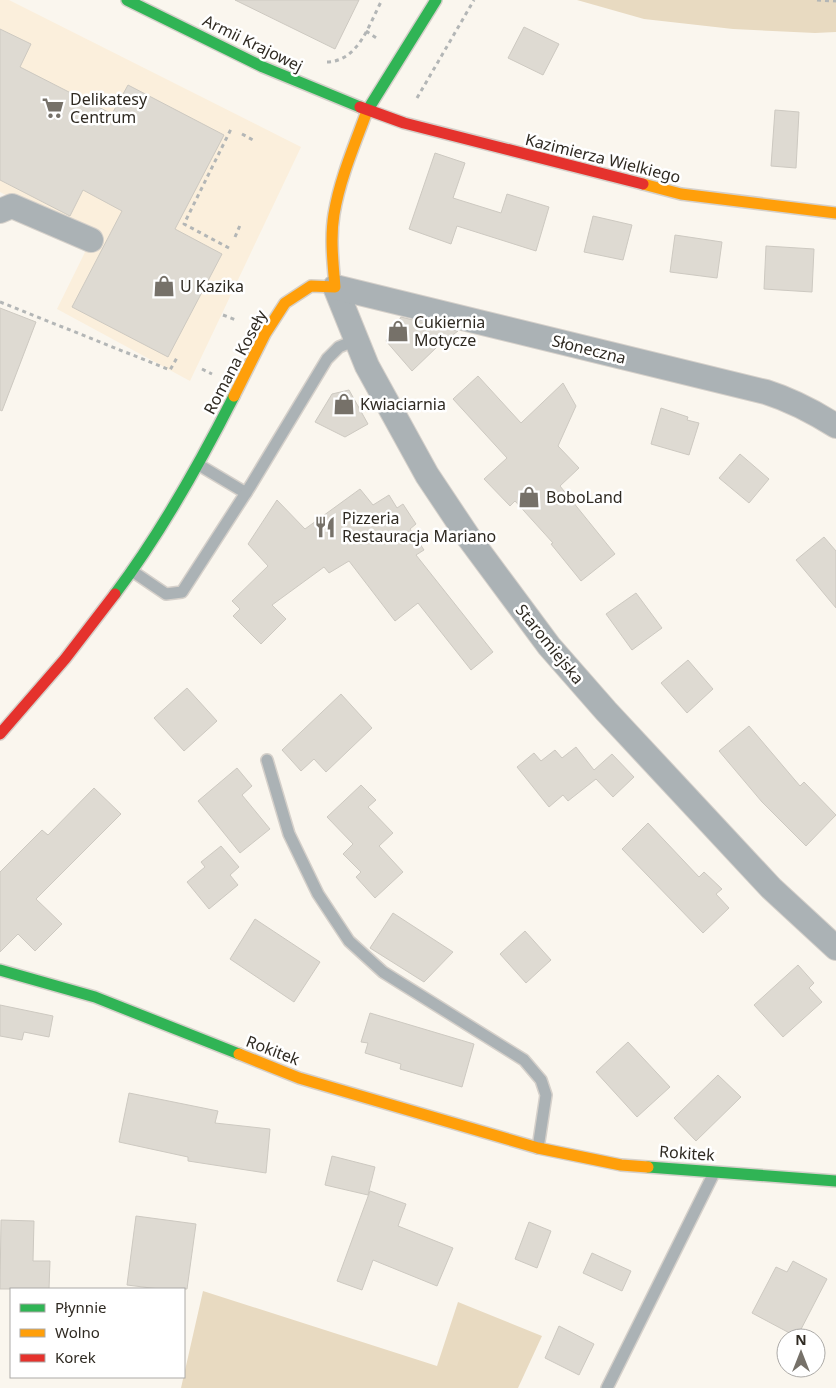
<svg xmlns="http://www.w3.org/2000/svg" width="836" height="1388" font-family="'Noto Sans',sans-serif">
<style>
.built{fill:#fbefdc}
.green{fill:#e8dac1}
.building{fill:#dedad2;stroke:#cdc9c1}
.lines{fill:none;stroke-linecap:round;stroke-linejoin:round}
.lane-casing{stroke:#d5d0ca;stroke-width:14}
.street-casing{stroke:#d5d0ca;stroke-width:26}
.fast-casing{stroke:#d5d0ca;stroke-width:14}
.slow-casing{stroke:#d5d0ca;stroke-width:14}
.jam-casing{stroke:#d5d0ca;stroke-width:14}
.path{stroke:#b3b6b6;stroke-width:3;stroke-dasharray:4 4;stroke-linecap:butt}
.lane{stroke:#abb2b5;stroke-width:11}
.street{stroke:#abb2b5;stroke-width:24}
.fast{stroke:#30b455;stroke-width:11}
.slow{stroke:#ff9f0a;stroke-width:11}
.jam{stroke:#e5322d;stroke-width:11}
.labels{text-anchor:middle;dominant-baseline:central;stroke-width:5;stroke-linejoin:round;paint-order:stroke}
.street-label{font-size:16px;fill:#2f2a22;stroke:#fff}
.poi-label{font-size:16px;fill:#2f2a22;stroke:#fff;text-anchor:start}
</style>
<rect width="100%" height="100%" fill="#faf6ee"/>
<polygon class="built" points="0,0 9,0 301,147 190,381 57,309 91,240 0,192"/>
<g class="green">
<polygon points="577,0 836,0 836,32 815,33 733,29 644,19"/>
<polygon points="203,1291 437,1366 458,1302 542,1336 518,1388 181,1388"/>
</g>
<g class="building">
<polygon points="235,0 359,0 335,49"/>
<polygon points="524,27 559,44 543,75 508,58"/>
<polygon points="0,29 31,44 20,67 112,114 128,85 224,135 175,229 222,254 168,357 72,307 122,211 83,190 70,216 0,180"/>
<polygon points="775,110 799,112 796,168 771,166"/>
<polygon points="435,153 465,163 453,198 501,213 507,194 549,207 536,251 457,226 451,244 409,229"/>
<polygon points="593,216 632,225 623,260 584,252"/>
<polygon points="675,235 722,242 717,278 670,272"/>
<polygon points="766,246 814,249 812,292 764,289"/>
<polygon points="0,308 36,322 2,411 0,410"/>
<polygon points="401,317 457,331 458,331 438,346 412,371 386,341"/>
<polygon points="478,376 521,423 563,383 576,406 558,446 579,468 560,486 615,554 581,581 551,544 553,543 515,501 510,506 484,479 507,458 453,399"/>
<polygon points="349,390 368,424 345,437 315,422 332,394"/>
<polygon points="661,408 688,417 687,420 699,423 689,455 651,444"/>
<polygon points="740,454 769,479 749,503 719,478"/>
<polygon points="360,489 373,505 389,495 397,508 403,504 416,524 410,529 424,550 416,555 493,652 471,670 418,603 395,621 349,561 329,573 324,567 272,605 286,619 261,644 233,616 240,609 232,601 268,566 248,544 277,500 305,529"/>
<polygon points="824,537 836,551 836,608 796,560"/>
<polygon points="636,593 662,628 632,650 606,614"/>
<polygon points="688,660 713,689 687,713 661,683"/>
<polygon points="187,688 217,721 184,751 154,718"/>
<polygon points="341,694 372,728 326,772 314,759 301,771 282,750"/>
<polygon points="749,726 800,786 804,782 836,815 806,846 762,802 719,751"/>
<polygon points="576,747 594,770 612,754 634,777 613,797 596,779 568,801 563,795 549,807 517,767 534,753 541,761 555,750 562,758"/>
<polygon points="237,768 252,786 242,795 270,829 240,853 198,801"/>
<polygon points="361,785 376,800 368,807 393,833 379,846 403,872 375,898 356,877 361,872 343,854 353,844 327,817"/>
<polygon points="94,788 121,814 36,899 62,924 35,951 18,934 0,952 0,872 42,830 48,835"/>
<polygon points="648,823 699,877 704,872 722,889 716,894 729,908 703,933 622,849"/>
<polygon points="221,846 239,867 230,875 238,885 209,909 187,882 205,867 201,862"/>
<polygon points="393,913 453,952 424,982 370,948"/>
<polygon points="255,919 320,962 294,1002 230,959"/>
<polygon points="525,931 551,960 526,983 500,954"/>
<polygon points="798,965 814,983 809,988 822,1002 783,1037 754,1005"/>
<polygon points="0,1005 53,1016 49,1037 24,1032 22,1040 0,1036"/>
<polygon points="370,1013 474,1044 462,1087 400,1069 401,1064 365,1053 368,1043 361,1042"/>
<polygon points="628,1042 670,1087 637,1117 596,1072"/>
<polygon points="718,1075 741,1097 696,1141 674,1118"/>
<polygon points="129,1093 218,1111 215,1123 270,1129 266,1173 188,1161 188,1157 119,1142"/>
<polygon points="332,1156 375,1167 368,1195 325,1185"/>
<polygon points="370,1191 406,1204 398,1226 453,1248 437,1286 373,1260 362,1290 337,1281"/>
<polygon points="136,1216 196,1224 187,1289 159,1289 127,1285"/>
<polygon points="1,1220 34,1221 33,1261 50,1261 49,1289 0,1289"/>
<polygon points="529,1222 551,1231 537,1268 515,1259"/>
<polygon points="592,1253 631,1271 622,1291 583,1273"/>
<polygon points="793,1261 827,1279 797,1337 752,1313 776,1267 787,1272"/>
<polygon points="559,1326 594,1344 579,1375 545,1358"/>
</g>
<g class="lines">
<g class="lane-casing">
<g id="lane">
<polyline points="199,465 246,493"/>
<polyline points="132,571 166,594 182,592 251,485 327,359 339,347 356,340"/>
<polyline points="267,760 289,834 318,894 349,941 383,972 524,1060 541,1080 546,1095 538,1148"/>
<polyline points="607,1388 714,1173"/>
</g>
</g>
<g class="street-casing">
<g id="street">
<polyline points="0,211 12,206 91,240"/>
<polyline points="335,287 367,366 427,475 469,538 549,646 606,711 771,888 836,948"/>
<path d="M 335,287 L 766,392 C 791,400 814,412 836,426"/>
</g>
</g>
<g class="fast-casing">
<g id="fast">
<polyline points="127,0 263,67 360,107"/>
<polyline points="367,111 436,0"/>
<path d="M 115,594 C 161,533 199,465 234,396"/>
<polyline points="0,970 95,997 239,1054"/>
<polyline points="648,1167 836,1181"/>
</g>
</g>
<g class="slow-casing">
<g id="slow">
<polyline points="643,184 681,194 836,213"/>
<path d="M 234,396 L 265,334 L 285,303 L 311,286 L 335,287 C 333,263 330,238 334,214 C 340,178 355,144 367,111"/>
<polyline points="239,1054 299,1078 538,1148 621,1165 648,1167"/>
</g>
</g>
<g class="jam-casing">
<g id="jam">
<polyline points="360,107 404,123 643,184"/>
<polyline points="0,734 65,659 115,594"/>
</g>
</g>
<g class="path">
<polyline points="817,0 836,1"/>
<polyline points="366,31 378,39"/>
<path d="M 327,62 C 359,61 369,24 382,0"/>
<polyline points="417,98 474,0"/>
<polyline points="242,134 253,140"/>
<polyline points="235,237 241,223"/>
<polyline points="229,248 184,224 231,129"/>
<polyline points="0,302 170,370 178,356"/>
<polyline points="223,315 236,320"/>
<polyline points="202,369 212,374"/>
</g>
<use href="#lane" class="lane"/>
<use href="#street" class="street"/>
<use href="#fast" class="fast"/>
<use href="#slow" class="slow"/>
<use href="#jam" class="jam"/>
</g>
<defs>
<g id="supermarket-bare" transform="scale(1.725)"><path d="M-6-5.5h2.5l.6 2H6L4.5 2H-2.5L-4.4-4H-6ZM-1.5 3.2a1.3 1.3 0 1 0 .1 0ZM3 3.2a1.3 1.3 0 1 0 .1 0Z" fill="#767169" stroke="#fff" stroke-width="2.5" paint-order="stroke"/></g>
<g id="shop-bare" transform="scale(1.725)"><path d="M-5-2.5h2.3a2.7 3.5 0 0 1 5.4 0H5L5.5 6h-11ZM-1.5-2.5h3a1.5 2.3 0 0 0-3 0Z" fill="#767169" stroke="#fff" stroke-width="2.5" paint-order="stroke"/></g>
<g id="restaurant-bare" transform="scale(1.725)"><path d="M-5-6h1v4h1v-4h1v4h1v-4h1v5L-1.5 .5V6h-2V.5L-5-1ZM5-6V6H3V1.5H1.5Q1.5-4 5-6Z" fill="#767169" stroke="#fff" stroke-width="2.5" paint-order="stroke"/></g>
</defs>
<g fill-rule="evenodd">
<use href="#supermarket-bare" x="53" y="108"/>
<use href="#shop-bare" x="164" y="286"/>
<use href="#shop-bare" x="398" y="331"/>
<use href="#shop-bare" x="344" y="404"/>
<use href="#shop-bare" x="529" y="497"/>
<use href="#restaurant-bare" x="325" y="527"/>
</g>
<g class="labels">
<g class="street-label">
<text transform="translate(253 43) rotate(26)">Armii Krajowej</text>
<text transform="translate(603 158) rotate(14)">Kazimierza Wielkiego</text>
<text transform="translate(589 349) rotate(14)">Słoneczna</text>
<text transform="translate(235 362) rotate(-62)">Romana Koseły</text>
<text transform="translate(550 644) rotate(51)">Staromiejska</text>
<text transform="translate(273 1050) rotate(21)">Rokitek</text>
<text transform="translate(687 1153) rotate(4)">Rokitek</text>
</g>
<g class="poi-label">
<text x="70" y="99">Delikatesy<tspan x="70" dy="18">Centrum</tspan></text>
<text x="180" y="286">U Kazika</text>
<text x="414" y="322">Cukiernia<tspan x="414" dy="18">Motycze</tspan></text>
<text x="360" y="404">Kwiaciarnia</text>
<text x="546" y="497">BoboLand</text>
<text x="342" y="518">Pizzeria<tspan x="342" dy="18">Restauracja Mariano</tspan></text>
</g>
</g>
<rect x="10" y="1288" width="175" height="90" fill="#ffffff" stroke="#acaaa7"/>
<rect x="20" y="1304" width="25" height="8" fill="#30b455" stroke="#acaaa7"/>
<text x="55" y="1313" font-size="15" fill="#2f2a22">Płynnie</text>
<rect x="20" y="1329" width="25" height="8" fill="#ff9f0a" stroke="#acaaa7"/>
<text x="55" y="1338" font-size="15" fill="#2f2a22">Wolno</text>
<rect x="20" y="1354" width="25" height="8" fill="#e5322d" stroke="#acaaa7"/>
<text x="55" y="1363" font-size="15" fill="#2f2a22">Korek</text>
<g transform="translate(801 1353)"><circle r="24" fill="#ffffff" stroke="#acaaa7"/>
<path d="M0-4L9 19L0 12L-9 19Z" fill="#767169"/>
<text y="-8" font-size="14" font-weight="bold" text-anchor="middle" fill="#2f2a22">N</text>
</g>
</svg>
